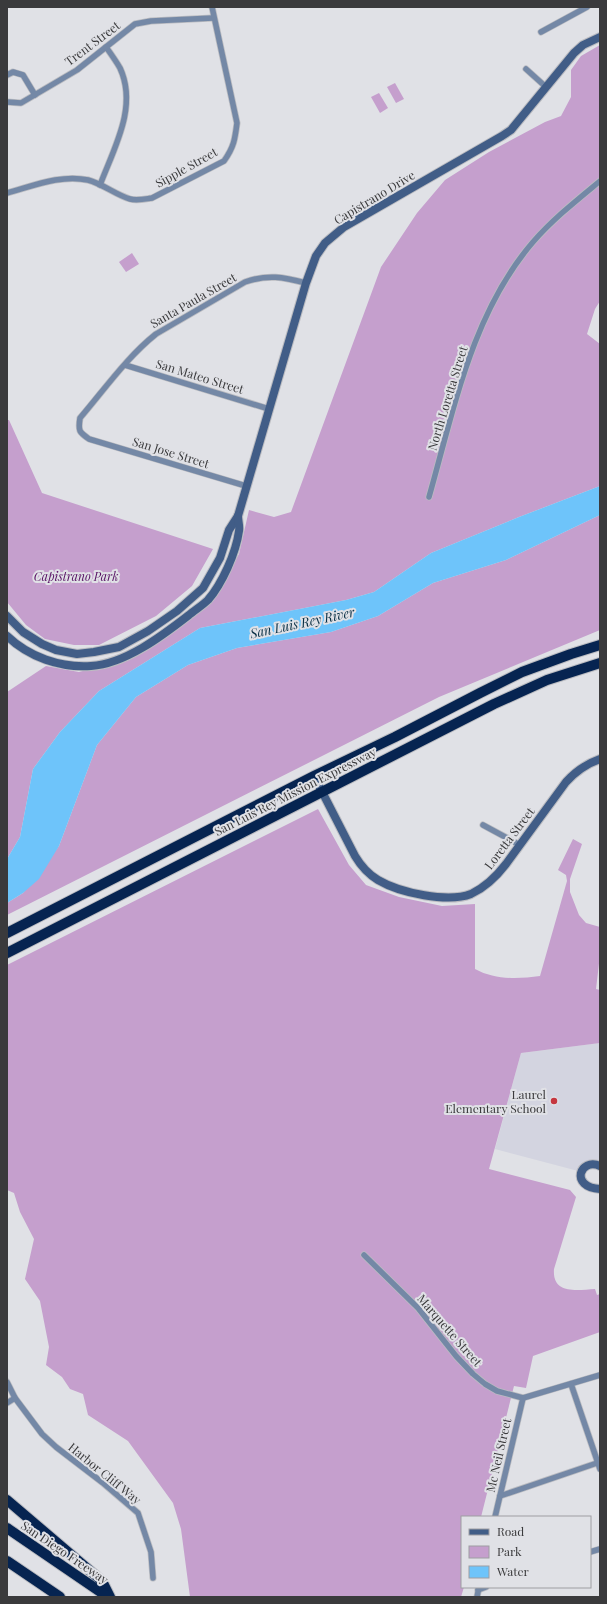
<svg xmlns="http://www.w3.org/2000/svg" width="607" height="1604" font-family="'Playfair Display',serif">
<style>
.built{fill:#d3d4e0}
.green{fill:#c59fcd}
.water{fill:#6ec4fa}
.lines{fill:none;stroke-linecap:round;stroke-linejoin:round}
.street-casing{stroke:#bbbcc1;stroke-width:7}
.secondary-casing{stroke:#bbbcc1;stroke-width:10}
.highway-casing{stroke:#bbbcc1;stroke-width:12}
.street{stroke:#7488a6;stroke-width:5.5}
.secondary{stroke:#415d87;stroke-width:8}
.highway{stroke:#062451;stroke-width:10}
.poi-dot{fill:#c5363f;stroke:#e0e1e6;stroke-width:1.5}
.labels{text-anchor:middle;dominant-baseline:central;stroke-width:4;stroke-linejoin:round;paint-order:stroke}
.street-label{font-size:12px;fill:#3a3a3c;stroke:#e0e1e6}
.park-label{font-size:12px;font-style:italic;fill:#571164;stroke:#e0e1e6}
.poi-label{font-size:12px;fill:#3a3a3c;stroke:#e0e1e6;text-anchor:end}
.water-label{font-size:13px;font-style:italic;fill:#072e43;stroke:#e0e1e6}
</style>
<rect width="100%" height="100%" fill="#e0e1e6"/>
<polygon class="built" points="600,1043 600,1162 590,1162 582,1172 495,1149 521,1053"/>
<g class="green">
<polygon points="600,45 600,301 595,309 587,334 600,344 600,486 519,517 431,553 374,592 346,600 200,628 99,691 60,732 33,769 20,837 7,859 7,692 46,666 79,672 127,659 171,633 213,600 239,554 249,510 274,517 291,512 381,267 417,213 445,180 489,152 545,122 561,116 571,97 571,70 581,56"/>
<polygon points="395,83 404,99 396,103 387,87"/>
<polygon points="379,93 388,108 380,113 371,97"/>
<polygon points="132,253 139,264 126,272 119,262"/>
<polygon points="7,420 9,420 42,493 213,549 192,586 156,616 99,645 74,645 45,639 26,625 7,602"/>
<polygon points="600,515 600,630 439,697 7,915 7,903 23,893 59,846 97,745 136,697 188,665 237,648 331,632 378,616 433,583 506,560"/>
<path d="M 318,809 L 349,865 L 366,885 L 399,897 L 442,906 L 475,904 L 475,969 C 495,980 518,979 540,976 L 567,881 L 566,875 L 558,870 L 573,839 L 582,844 L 570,879 L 570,892 L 579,915 L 586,923 L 600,927 L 600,955 L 596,989 L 600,990 L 600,1043 L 521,1053 L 489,1169 L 570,1190 L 576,1197 L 554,1269 C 552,1295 577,1290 595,1289 L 597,1295 L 600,1294 L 600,1332 L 533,1356 L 526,1388 L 514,1386 L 481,1517 L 462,1517 L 462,1587 L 464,1587 L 461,1597 L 190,1597 L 181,1529 L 173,1503 L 128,1441 L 88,1415 L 83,1394 L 70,1389 L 62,1377 L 46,1365 L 49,1347 L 40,1301 L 25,1279 L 34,1239 L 20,1212 L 14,1193 L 7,1190 L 7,965 Z"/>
</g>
<polygon class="water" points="600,486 600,515 506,560 433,583 378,616 331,632 237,648 188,665 136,697 97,745 59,846 39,879 23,893 7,903 7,859 20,837 33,769 60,732 99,691 200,628 346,600 374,592 431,553 519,517"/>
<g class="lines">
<g class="street-casing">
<g id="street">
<polyline points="541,32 587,7"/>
<polyline points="526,69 546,87"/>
<polyline points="7,75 13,72 23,75 35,95"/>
<polyline points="7,102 21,103 77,70 135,24 151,21 213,18"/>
<path d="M 100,185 C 114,148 138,107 120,68 C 116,61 111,54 106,47"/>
<path d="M 7,193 C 33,186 61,174 88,180 C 103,184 116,195 130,199 C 137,201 145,199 152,198 L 224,161 C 234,147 235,139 237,123 L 212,7"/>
<polyline points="125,365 269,409"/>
<path d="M 246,486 L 89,439 C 79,432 78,431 80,418 C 104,390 127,357 156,334 L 245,282 C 268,274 283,277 306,283"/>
<path d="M 429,497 C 454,409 472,313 533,242 C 553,219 577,200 600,181"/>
<polyline points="483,825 520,845"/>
<polyline points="364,1255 418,1308 456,1356 473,1374 485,1384 497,1391 523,1398 600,1375"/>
<polyline points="7,1382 15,1398 42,1434 56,1447 103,1483 138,1513 151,1552 153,1578"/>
<polyline points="571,1384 600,1469"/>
<polyline points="7,1403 15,1398"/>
<polyline points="500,1496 600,1462"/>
<polyline points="495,1517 523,1398"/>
<polyline points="590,1552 600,1549"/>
<polyline points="478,1590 486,1587"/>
<polyline points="477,1597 479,1587"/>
</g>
</g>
<g class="secondary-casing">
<g id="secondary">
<polyline points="7,616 23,632 42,644 56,650 77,654 94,652 119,647 148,631 177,611 203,588 220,558 229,530 238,516 306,283 316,256 325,243 344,227 502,136 511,130 574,53 583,45 600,37"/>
<path d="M 7,636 C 29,657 60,668 91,666 C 125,664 162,636 189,615 C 195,610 203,605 208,600 C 222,584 236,553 239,531 C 240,527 238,521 238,516"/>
<path d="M 314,776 L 355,856 C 361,866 368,874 378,880 C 400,893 448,903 471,894 C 486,887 496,877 506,864 L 566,782 C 576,771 586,764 600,759"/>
<path d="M 600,1166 C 580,1157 569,1187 600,1189"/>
</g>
</g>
<g class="highway-casing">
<g id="highway">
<polyline points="7,933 314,776 395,737 480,693 522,672 571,654 600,645"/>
<polyline points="7,953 494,704 547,680 600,663"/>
<polyline points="7,1500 102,1581 110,1597"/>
<polyline points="7,1528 108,1597"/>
<polyline points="7,1561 60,1597"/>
</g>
</g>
<use href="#street" class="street"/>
<use href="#secondary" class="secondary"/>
<use href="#highway" class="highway"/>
</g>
<circle class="poi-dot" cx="554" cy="1101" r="4"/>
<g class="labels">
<g class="street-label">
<text transform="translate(92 43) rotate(-37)">Trent Street</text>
<text transform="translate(186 167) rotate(-29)">Sipple Street</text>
<text transform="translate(374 197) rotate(-31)">Capistrano Drive</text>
<text transform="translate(193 300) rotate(-30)">Santa Paula Street</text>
<text transform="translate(200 376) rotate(17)">San Mateo Street</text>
<text transform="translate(447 398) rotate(-73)">North Loretta Street</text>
<text transform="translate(171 452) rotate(17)">San Jose Street</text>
<text transform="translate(295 791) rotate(-27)">San Luis Rey Mission Expressway</text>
<text transform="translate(509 838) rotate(-53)">Loretta Street</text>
<text transform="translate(450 1330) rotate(49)">Marquette Street</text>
<text transform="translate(498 1455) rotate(-77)">Mc Neil Street</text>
<text transform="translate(105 1473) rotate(39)">Harbor Cliff Way</text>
<text transform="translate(65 1552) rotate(34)">San Diego Freeway</text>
</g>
<g class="park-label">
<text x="76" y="576">Capistrano Park</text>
</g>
<g class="poi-label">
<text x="546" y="1094">Laurel<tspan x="546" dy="14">Elementary School</tspan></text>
</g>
<g class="water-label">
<text transform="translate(302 622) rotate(-12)">San Luis Rey River</text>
</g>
</g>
<rect width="607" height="1604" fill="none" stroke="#3a3a3c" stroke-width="16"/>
<rect x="461" y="1516" width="130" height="72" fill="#e0e1e6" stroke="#9e9ea2"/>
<rect x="469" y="1529" width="20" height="6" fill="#415d87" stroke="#9e9ea2"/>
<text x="497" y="1536" font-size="12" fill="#3a3a3c">Road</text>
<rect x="469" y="1546" width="20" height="12" fill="#c59fcd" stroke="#9e9ea2"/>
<text x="497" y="1556" font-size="12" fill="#3a3a3c">Park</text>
<rect x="469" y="1566" width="20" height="12" fill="#6ec4fa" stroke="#9e9ea2"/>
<text x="497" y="1576" font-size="12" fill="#3a3a3c">Water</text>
</svg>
